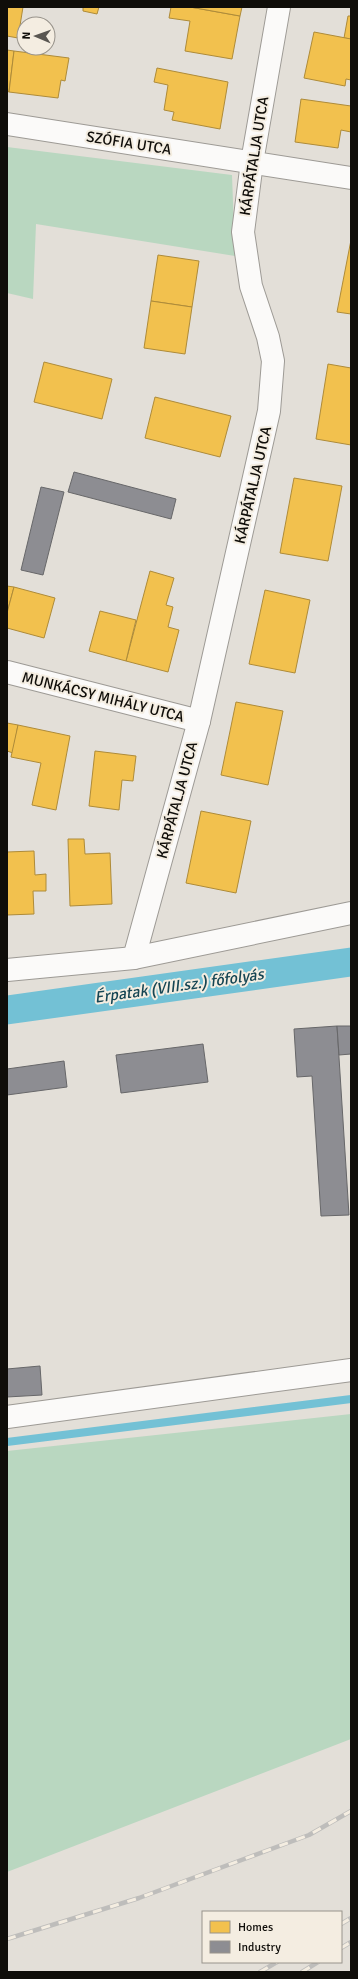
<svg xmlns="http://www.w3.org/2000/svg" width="358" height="1979" font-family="Signika,sans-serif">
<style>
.green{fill:#b9d7c0}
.homes{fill:#f2c14e;stroke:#ae8b39}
.industry{fill:#8d8d92;stroke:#676769}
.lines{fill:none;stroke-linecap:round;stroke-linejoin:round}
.stream{stroke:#73c1d5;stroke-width:8}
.canal{stroke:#73c1d5;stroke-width:29}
.minor-casing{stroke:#9d9a95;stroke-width:24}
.minor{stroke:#fbfaf9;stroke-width:22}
.rail-casing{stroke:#bebdbb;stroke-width:4.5}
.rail{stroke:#f4ede1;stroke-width:3;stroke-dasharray:9;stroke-linecap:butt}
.labels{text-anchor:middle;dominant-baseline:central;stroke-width:4;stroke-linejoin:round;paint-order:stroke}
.street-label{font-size:15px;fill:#0f0d09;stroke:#f4ede1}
.water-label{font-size:16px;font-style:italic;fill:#154553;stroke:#f4ede1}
</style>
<rect width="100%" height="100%" fill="#e3dfd8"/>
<g class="green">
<polygon points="7,147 232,175 235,256 36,224 33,299 7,293"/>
<polygon points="351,1414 351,1739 7,1872 7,1451"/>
</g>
<g class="homes">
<polygon points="7,7 23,7 18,38 7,36"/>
<polygon points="83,7 99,7 97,14 83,11"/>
<polygon points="171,7 190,7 240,16 232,59 185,51 190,21 169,18"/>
<polygon points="190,7 242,7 240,16"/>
<polygon points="348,16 351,16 351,39 344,38"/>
<polygon points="314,32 351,39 351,80 346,79 345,86 304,78"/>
<polygon points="7,50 14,51 9,92 7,91"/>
<polygon points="14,51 69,58 65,81 61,80 58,98 9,92"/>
<polygon points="157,68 228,82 220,129 172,120 174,112 164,110 168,85 154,82"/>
<polygon points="301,99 351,106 351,132 341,130 338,148 295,142"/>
<polygon points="351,240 351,314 337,312"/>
<polygon points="158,255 199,261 192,307 151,301"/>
<polygon points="151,301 192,307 185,354 144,348"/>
<polygon points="44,362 112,379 102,419 34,402"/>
<polygon points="328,364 351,368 351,445 316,439"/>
<polygon points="155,397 231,416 220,457 145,438"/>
<polygon points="294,478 342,486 328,561 280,553"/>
<polygon points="150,571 174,578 166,605 173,607 168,627 179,630 168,672 126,661"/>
<polygon points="7,586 14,587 7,613"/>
<polygon points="14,587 55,598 44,638 7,628 7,613"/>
<polygon points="265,590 310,600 295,673 249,664"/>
<polygon points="100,611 136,620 126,661 89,651"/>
<polygon points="236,702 283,711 268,785 221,775"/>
<polygon points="7,723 18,725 13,753 7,751"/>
<polygon points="18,725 70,736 56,810 32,805 41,763 11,757"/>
<polygon points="95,751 136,756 133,781 122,780 119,810 89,806"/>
<polygon points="201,811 251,821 236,893 186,883"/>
<polygon points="68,839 84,839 85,854 110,853 112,904 70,906"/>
<polygon points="34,851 35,875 46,874 46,891 33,891 34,914 7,915 7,852"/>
</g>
<g class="industry">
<polygon points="74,472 176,499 171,519 68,492"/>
<polygon points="41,487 64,492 43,575 21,570"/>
<polygon points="337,1026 349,1215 321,1216 312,1076 297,1077 294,1029"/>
<polygon points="337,1026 351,1026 351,1054 339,1055"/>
<polygon points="203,1044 208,1082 121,1093 116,1055"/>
<polygon points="64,1061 67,1087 7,1095 7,1069"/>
<polygon points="40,1366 42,1395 7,1397 7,1369"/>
</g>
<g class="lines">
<polyline class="stream" points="7,1442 351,1399"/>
<polyline class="canal" points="7,1010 351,962"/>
<g class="minor-casing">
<g id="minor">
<polyline points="7,124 351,178"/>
<polyline points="7,672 199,721"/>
<polyline points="134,958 199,721 269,411 273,361 268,337 251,286 243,232 252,162 279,7"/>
<polyline points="7,970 134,958 351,913"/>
<polyline points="7,1417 351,1370"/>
</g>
</g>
<use href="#minor" class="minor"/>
<g class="rail-casing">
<g id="rail">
<polyline points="341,1924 351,1918"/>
<polyline points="7,1939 139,1898 309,1835 351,1811"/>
<polyline points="341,1948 351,1942"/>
<polyline points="260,1972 277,1962"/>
<polyline points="302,1972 318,1962"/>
</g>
</g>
<use href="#rail" class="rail"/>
</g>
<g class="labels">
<g class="street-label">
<text transform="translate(129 143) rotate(9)">SZÓFIA UTCA</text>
<text transform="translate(254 156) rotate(-81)">KÁRPÁTALJA UTCA</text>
<text transform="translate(253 485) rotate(-77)">KÁRPÁTALJA UTCA</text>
<text transform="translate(103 697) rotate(14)">MUNKÁCSY MIHÁLY UTCA</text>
<text transform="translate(177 800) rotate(-75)">KÁRPÁTALJA UTCA</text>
</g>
<g class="water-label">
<text transform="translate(179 986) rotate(-8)">Érpatak (VIII.sz.) főfolyás</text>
</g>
</g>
<rect width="358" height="1979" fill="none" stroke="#0f0d09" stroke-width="16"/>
<rect x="202" y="1911" width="140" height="52" fill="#f4ede1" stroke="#98938b"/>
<rect x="210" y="1921" width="20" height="12" fill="#f2c14e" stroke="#98938b"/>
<text x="238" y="1931" font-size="12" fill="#0f0d09">Homes</text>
<rect x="210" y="1941" width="20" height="12" fill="#8d8d92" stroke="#98938b"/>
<text x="238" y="1951" font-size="12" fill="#0f0d09">Industry</text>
<g transform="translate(36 36) rotate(272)"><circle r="19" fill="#f4ede1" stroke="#98938b"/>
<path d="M0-3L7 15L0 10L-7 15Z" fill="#595651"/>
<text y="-6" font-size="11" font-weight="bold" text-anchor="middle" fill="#0f0d09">N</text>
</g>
</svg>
